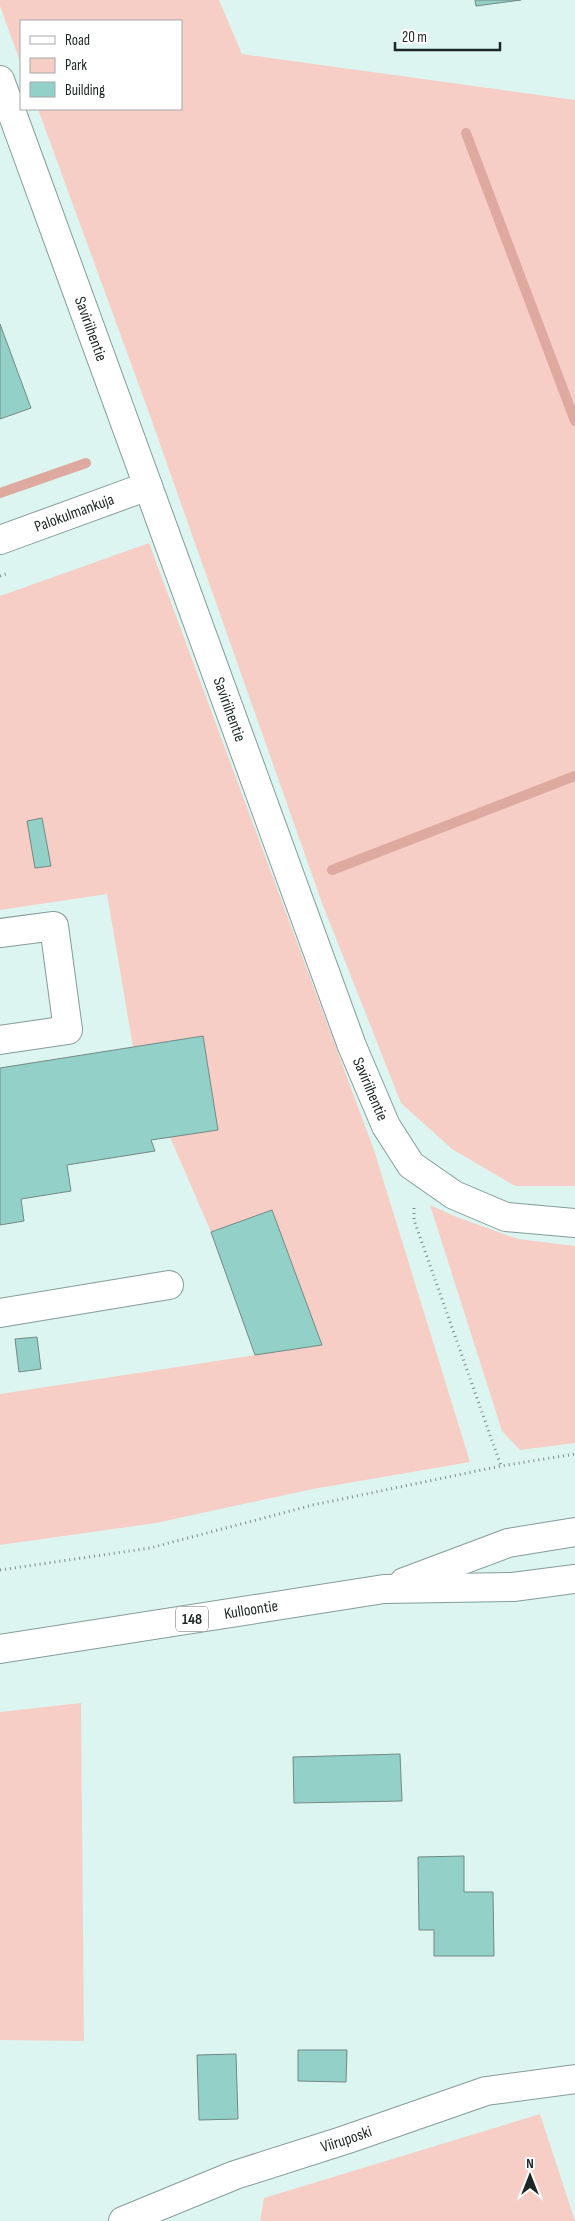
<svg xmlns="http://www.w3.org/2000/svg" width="575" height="2221" font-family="'Sofia Sans Condensed',sans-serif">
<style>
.green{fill:#f7cec6}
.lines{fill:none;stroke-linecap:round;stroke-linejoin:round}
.stream{stroke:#dea99e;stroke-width:10}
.building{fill:#93d0c7;stroke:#738986}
.minor-casing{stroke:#859c98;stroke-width:30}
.major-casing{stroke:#859c98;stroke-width:30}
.path{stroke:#7c8d8a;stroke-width:3;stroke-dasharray:1 4;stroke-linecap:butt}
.minor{stroke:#fff;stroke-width:28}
.major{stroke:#fff;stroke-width:28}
.labels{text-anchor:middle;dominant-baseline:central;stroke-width:4.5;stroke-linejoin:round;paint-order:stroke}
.shield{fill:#fff;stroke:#616766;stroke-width:1}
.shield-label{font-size:15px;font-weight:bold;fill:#1d2624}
.street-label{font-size:16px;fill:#1d2624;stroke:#fff}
</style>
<rect width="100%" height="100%" fill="#dcf5f1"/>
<g class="green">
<polygon points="0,0 219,0 242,54 575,100 575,1186 515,1186 452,1149 401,1103 322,903 148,410 38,109 181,109 181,21 21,21 21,64 0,6"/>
<polygon points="149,543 374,1150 470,1462 313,1489 156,1523 0,1545 0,1394 322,1345 272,1211 211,1232 170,1137 218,1130 202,1036 133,1047 107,894 0,910 0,596"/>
<polygon points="430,1205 454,1216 518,1239 575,1246 575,1443 520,1450 502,1431"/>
<polygon points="81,1703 84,2041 0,2040 0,1712"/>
<polygon points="540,2114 575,2221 260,2221 264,2198"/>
</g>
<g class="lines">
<g class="stream">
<polyline points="466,133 575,421"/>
<polyline points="0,493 86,463"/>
<polyline points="332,870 575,776"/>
</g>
</g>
<g class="building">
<polygon points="475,0 521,0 476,6"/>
<polygon points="0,324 31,408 0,419"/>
<polygon points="42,818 51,866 35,868 27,821"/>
<polygon points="203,1036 218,1130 151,1140 155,1151 67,1165 71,1191 21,1199 24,1221 0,1225 0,1068"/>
<polygon points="272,1210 322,1345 255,1355 211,1232"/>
<polygon points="37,1337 41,1369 19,1372 15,1339"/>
<polygon points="400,1754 402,1801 294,1803 293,1757"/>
<polygon points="464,1856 464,1892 493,1892 494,1956 434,1956 434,1930 419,1930 418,1857"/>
<polygon points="298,2050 347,2050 346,2082 298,2081"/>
<polygon points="236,2054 238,2119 199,2120 197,2055"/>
</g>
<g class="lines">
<g class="minor-casing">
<g id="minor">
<path id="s1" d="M 0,80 L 352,1046 L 386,1126 L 411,1165 L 454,1195 L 506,1217 L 575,1223"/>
<path id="s2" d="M 0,540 L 148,486"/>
<polyline points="0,933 54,926 68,1030 0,1040"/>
<polyline points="0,1313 169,1285"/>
<path id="s3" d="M 123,2221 L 235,2175 L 345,2140 L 486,2091 L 575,2079"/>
</g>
</g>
<g class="major-casing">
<g id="major">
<polyline points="404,1582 508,1543 575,1532"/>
<path id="s4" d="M 0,1649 L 384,1589 L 513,1587 L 575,1579"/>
</g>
</g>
<g class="path">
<polyline points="0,576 9,573"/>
<polyline points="414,1208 414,1220 501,1466"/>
<polyline points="0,1570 150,1548 313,1505 501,1466 575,1454"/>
</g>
<use href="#minor" class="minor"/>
<use href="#major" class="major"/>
</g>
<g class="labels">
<rect class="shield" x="176" y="1606.5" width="32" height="25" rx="4"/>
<g class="shield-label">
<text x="192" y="1619">148</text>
</g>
<g class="street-label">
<text stroke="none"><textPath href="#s1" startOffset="265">Saviriihentie</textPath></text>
<text stroke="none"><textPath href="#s2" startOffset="79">Palokulmankuja</textPath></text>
<text stroke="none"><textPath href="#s1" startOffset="670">Saviriihentie</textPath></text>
<text stroke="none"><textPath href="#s1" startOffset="1075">Saviriihentie</textPath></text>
<text stroke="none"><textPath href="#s4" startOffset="254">Kulloontie</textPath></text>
<text stroke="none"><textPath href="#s3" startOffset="238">Viiruposki</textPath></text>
</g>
</g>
<rect x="20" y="20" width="162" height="90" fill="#ffffff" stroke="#a5a8a7"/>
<rect x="30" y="36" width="25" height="8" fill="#ffffff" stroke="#a5a8a7"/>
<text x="65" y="45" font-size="15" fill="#1d2624">Road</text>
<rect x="30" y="58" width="25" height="15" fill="#f7cec6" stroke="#a5a8a7"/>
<text x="65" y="70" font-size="15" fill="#1d2624">Park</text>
<rect x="30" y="82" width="25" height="15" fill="#93d0c7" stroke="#a5a8a7"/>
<text x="65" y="95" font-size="15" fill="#1d2624">Building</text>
<g transform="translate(530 2176)" stroke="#ffffff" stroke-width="4" paint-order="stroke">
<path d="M0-4L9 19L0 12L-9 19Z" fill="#1d2624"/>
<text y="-8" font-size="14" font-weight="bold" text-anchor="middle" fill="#1d2624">N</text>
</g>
<path d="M395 42v8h105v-8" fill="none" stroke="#1d2624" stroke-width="2.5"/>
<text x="402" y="42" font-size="15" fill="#1d2624" stroke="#ffffff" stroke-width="4" paint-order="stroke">20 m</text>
</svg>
